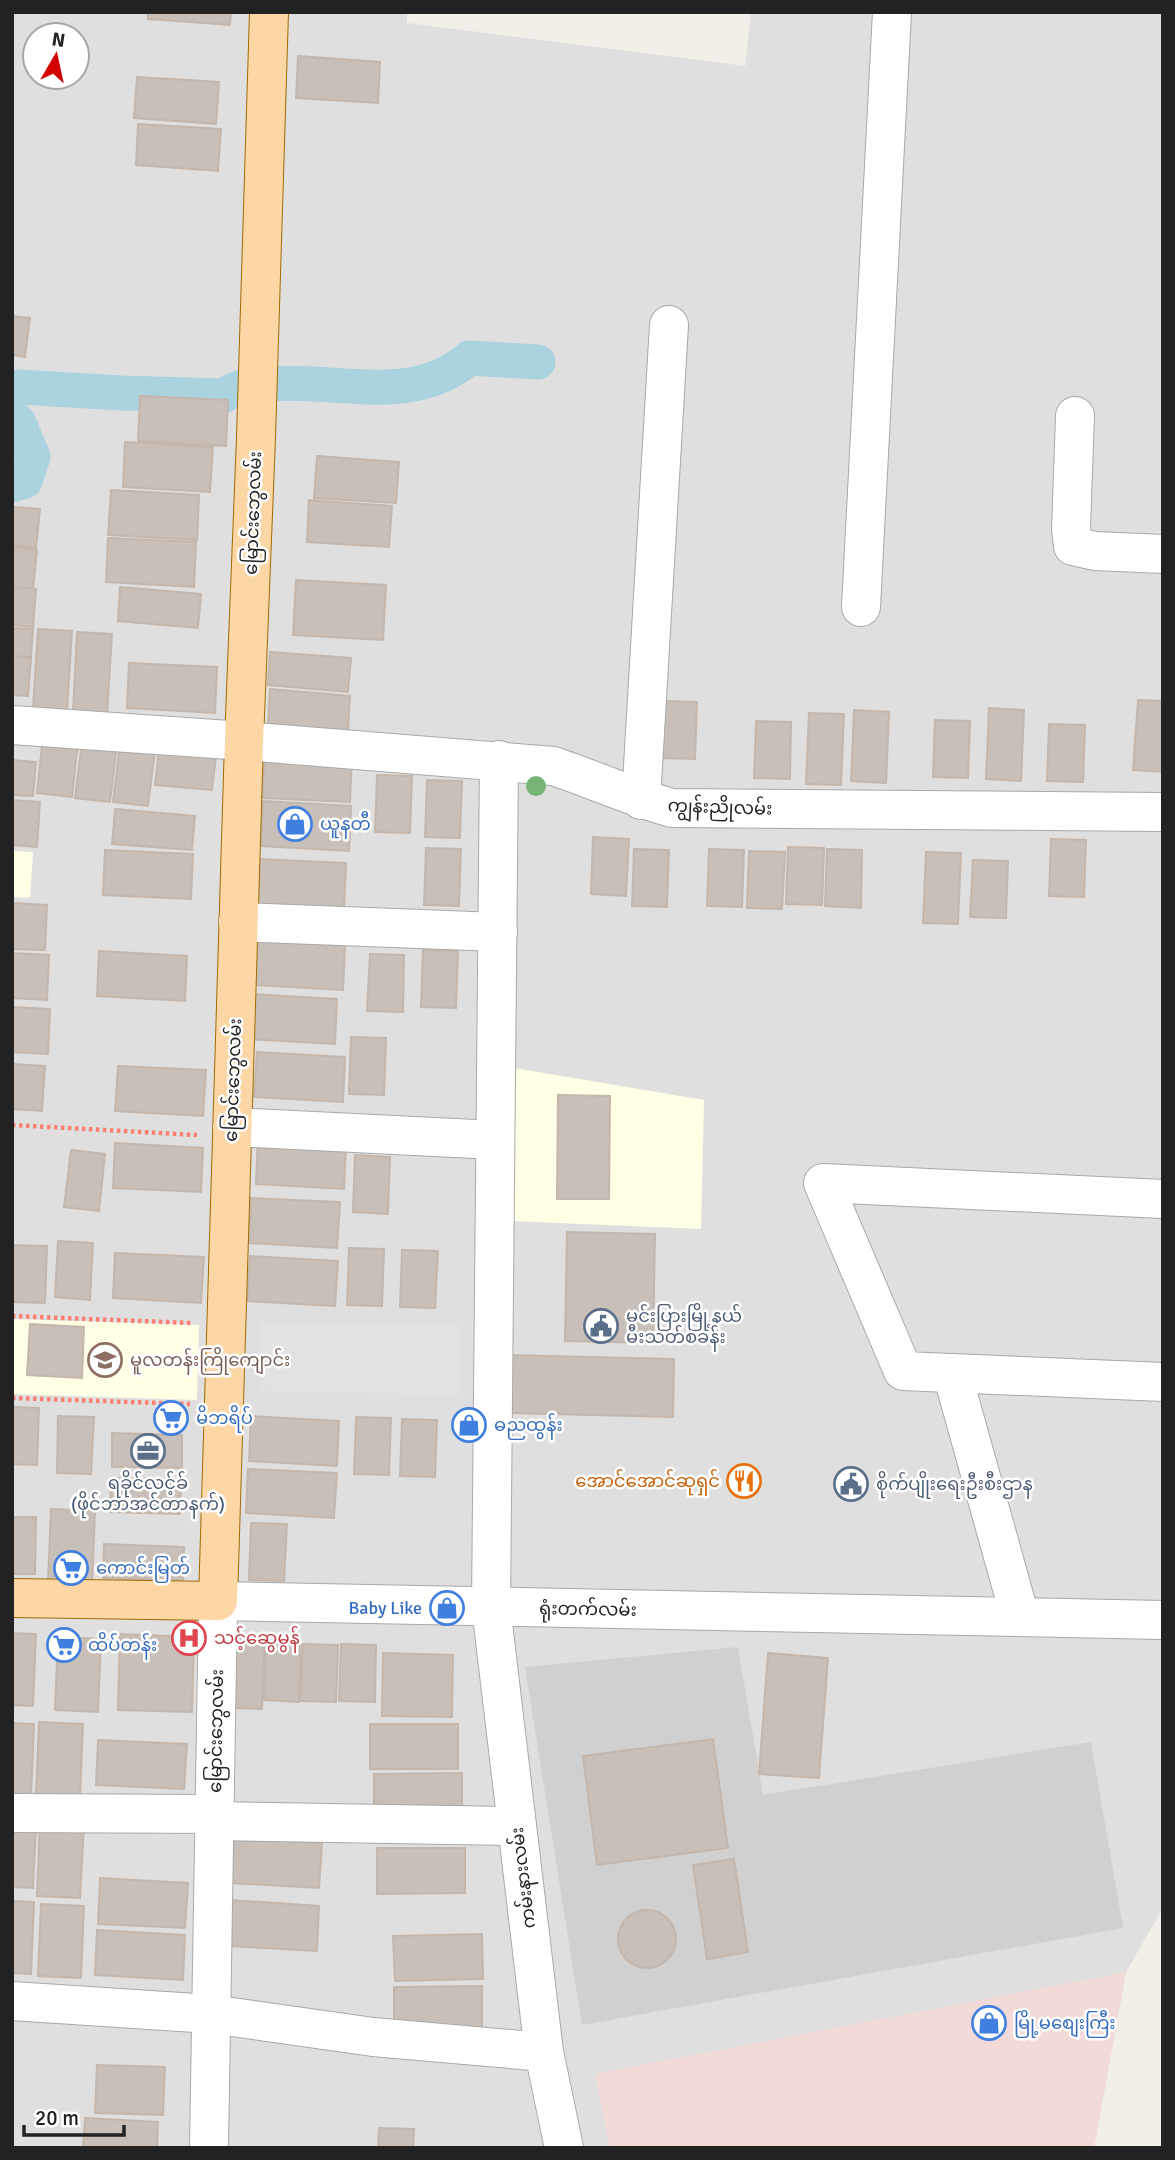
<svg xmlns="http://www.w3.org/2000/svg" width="1175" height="2160" font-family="Signika,'Noto Sans Myanmar',sans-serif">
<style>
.residential{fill:#e0dfdf;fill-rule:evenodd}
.commercial{fill:#f2dad9}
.education{fill:#ffffe5}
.religious{fill:#d0d0d0}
.parking{fill:#e2e2e2}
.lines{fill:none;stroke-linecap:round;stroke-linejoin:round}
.canal{stroke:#aad3df;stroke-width:35}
.building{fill:#c7bfb8;stroke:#c4b6ab;stroke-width:2}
.minor-casing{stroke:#a9a9a9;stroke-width:40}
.major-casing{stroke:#a06b00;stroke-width:40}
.path{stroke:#fa8072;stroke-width:4.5;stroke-dasharray:3.5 3.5;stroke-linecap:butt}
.minor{stroke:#fff;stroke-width:38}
.major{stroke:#fcd6a4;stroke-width:38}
.tree{fill:#74b475}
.labels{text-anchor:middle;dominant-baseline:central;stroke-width:5;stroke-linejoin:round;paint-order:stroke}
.street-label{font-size:18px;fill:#222;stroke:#fff}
.shop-label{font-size:18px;fill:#366cbe;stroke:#fff;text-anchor:start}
.service-label{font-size:18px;fill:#4e5e75;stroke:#fff;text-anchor:start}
.education-label{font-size:18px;fill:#785e54;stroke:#fff;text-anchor:start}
.food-label{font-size:18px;fill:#c56008;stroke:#fff;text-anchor:end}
.health-label{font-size:18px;fill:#be3a42;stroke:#fff;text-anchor:start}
</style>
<rect width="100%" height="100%" fill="#f2efe9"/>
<path class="residential" d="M 12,12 L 407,12 L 407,23 L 745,66 L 751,12 L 1163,12 L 1163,1908 L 1126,1972 L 1094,2148 L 12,2148 ZM 35,35 L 77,35 L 77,77 L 35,77 Z"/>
<polygon class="commercial" points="1126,1972 1094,2148 610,2148 595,2074"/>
<g class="education">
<polygon points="12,851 33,852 30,898 12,897"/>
<polygon points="514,1068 704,1100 701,1229 510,1221"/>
<polygon points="12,1319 199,1325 197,1400 12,1394"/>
</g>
<polygon class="religious" points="738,1647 763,1795 1091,1742 1123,1928 582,2025 525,1667"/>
<polygon class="parking" points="261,1322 462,1326 460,1395 260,1391"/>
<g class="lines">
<g class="canal">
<path d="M 12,390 L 19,387 L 122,393 L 223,396 C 239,385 250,386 269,384 C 334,378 414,407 469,358 L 538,362"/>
<polyline points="12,415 19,423 33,457 25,481 12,485"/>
</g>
</g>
<g class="building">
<polygon points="148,12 231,12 230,25 148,19"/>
<polygon points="298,56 380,62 378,103 296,98"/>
<polygon points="137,77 219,82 216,124 134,118"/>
<polygon points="138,124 221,129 218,171 136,165"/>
<polygon points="12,316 30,318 25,357 12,355"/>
<polygon points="140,396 228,400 226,446 138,441"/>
<polygon points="125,442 213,447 210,492 123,487"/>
<polygon points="317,456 399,462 396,503 314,498"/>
<polygon points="111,490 199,495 197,540 108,535"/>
<polygon points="309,500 392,506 389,547 307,542"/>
<polygon points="12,507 40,509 36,548 12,546"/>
<polygon points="108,538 196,542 194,587 106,582"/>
<polygon points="12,547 37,550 33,589 12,587"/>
<polygon points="296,580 386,585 383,640 293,635"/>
<polygon points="12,587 36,589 33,627 12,625"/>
<polygon points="120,587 201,594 198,628 118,621"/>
<polygon points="12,628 33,629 31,657 12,656"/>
<polygon points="38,629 72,631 67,711 33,709"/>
<polygon points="77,632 112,634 107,714 73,712"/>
<polygon points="270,652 351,658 348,692 268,685"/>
<polygon points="12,656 31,658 28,696 12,695"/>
<polygon points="129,663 217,667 215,713 127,708"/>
<polygon points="270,689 350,696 348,730 268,724"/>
<polygon points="1138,700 1163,701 1163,772 1133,770"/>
<polygon points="662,701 697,702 695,759 660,758"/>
<polygon points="989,708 1024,710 1021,781 986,779"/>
<polygon points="854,710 889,712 886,783 851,781"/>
<polygon points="809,713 844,714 841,785 806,784"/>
<polygon points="935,720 970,721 968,778 933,777"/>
<polygon points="756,721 791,722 790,779 754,778"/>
<polygon points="1049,724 1085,725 1083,782 1047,781"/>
<polygon points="43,736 78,741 72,797 37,793"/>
<polygon points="82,741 117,745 110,802 75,798"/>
<polygon points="120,745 155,750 148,806 113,802"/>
<polygon points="159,750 216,755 212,790 155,785"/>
<polygon points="265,752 352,757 350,802 262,798"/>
<polygon points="12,760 36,762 33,796 12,795"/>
<polygon points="377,775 412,776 410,833 375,832"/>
<polygon points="427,780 462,781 460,838 425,837"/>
<polygon points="12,800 40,802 37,847 12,845"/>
<polygon points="263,801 351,806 349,851 261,846"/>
<polygon points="115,809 195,816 192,850 112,844"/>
<polygon points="593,837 629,839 626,896 591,894"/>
<polygon points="1051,839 1086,840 1084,897 1049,896"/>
<polygon points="788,847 824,848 822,905 786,904"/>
<polygon points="426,848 461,849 459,906 424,905"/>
<polygon points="634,849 669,850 667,907 632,906"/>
<polygon points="709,849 744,850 742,907 707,906"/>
<polygon points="827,849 862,850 861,908 825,906"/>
<polygon points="105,850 193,854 191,899 103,895"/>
<polygon points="749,851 785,852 782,909 747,908"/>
<polygon points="926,852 961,853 958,924 923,923"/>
<polygon points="258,859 346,863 344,908 255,904"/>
<polygon points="973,860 1008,861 1006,918 970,917"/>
<polygon points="12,903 47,905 45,950 12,949"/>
<polygon points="257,940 345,945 343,990 255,985"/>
<polygon points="423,950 458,951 456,1008 421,1007"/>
<polygon points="99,951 187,956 185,1001 97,996"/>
<polygon points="12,953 49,955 47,1000 12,998"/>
<polygon points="370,954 404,955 403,1012 367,1011"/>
<polygon points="249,994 337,999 335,1044 246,1039"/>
<polygon points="12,1007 50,1009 48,1054 12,1052"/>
<polygon points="351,1037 386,1038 384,1095 349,1094"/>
<polygon points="257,1052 345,1057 343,1102 254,1097"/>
<polygon points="12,1064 45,1066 42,1111 12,1109"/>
<polygon points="118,1066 206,1070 203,1116 115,1111"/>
<polygon points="558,1095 610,1096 609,1199 557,1199"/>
<polygon points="258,1139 346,1143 344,1189 256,1184"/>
<polygon points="115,1143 203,1148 201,1192 113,1188"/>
<polygon points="71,1150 105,1154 99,1211 64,1207"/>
<polygon points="355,1155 390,1157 388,1214 353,1212"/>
<polygon points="251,1198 340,1202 337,1248 249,1243"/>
<polygon points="567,1232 655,1234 653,1343 565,1341"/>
<polygon points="58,1241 93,1243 90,1300 55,1297"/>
<polygon points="12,1245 47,1246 45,1303 12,1302"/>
<polygon points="349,1248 384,1249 382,1306 347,1305"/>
<polygon points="402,1250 438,1251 435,1308 400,1307"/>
<polygon points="115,1253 204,1257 201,1303 113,1298"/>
<polygon points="250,1256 338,1261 335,1306 247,1301"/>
<polygon points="30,1324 84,1327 82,1378 27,1375"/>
<polygon points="508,1355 674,1359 673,1417 507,1413"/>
<polygon points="12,1407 39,1408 37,1465 12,1464"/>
<polygon points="58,1416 94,1417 91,1474 57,1473"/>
<polygon points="251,1416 339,1421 337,1466 249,1461"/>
<polygon points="356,1417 391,1418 389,1475 354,1474"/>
<polygon points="402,1419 437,1420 435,1477 400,1476"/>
<polygon points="112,1433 182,1435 182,1468 112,1467"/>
<polygon points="248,1469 337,1473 334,1518 246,1513"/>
<polygon points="111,1478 181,1480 180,1514 110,1512"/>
<polygon points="51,1509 95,1511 92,1583 48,1581"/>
<polygon points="12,1517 36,1517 35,1574 12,1574"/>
<polygon points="251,1523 287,1524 284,1581 249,1580"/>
<polygon points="104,1544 184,1547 183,1581 103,1578"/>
<polygon points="12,1633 36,1634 33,1706 12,1705"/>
<polygon points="120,1634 194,1637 192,1712 118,1710"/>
<polygon points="235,1636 265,1638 262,1709 232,1708"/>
<polygon points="58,1637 101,1639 98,1712 55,1710"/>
<polygon points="266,1643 301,1645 299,1702 264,1700"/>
<polygon points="303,1644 338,1645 336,1702 300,1701"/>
<polygon points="341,1644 376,1645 375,1702 339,1701"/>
<polygon points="383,1653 453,1655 452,1717 382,1716"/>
<polygon points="768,1653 828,1658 819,1778 759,1774"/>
<polygon points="39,1722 83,1724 80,1796 36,1795"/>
<polygon points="12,1723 34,1724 31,1796 12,1795"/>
<rect x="370" y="1724" width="88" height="45"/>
<polygon points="713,1739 728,1848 597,1865 583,1756"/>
<polygon points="98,1740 187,1744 184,1789 96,1785"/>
<polygon points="462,1773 462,1819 374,1819 374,1774"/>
<polygon points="40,1823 84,1825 80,1898 37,1896"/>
<polygon points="12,1827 36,1828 33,1888 12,1887"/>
<polygon points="234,1838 322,1843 319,1888 231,1883"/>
<polygon points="377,1848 465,1848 465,1893 377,1894"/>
<polygon points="734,1859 748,1952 707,1959 693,1865"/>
<polygon points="100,1878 188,1883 185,1928 98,1924"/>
<polygon points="231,1900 319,1906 317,1951 228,1946"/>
<polygon points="12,1901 34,1902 31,1974 12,1973"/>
<polygon points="41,1904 84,1906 81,1978 38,1976"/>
<circle cx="647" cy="1939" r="29"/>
<polygon points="97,1930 185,1935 183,1980 95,1975"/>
<polygon points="482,1934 483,1979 395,1981 393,1936"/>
<polygon points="482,1986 482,2031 394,2032 394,1987"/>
<polygon points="97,2065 165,2067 163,2115 95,2113"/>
<polygon points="85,2118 158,2122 157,2148 83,2148"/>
<polygon points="379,2128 414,2129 413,2148 378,2148"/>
</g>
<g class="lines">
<g class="minor-casing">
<g id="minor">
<polyline points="1075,416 1071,529 1073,546 1095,551 1163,554"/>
<polyline points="861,607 892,12"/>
<path d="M 12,725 L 244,741 L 553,766 C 593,779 631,797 672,808 L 1163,812"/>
<polyline points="499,760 491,1607 544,2052 564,2148"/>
<polyline points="641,800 669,325"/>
<polyline points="238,922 498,932"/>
<polyline points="232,1127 495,1140"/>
<polyline points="1163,1199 823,1183 903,1371 1163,1382"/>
<polyline points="952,1373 1020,1617"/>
<polyline points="12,1813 215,1814"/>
<polyline points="214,1821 517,1826"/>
<polyline points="12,2001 211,2014 373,2037 544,2052"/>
<polyline points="209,2148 218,1601 1163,1620"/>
</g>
</g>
<g class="major-casing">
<polyline id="major" points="12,1598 218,1601 244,741 256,438 269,12"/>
</g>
<g class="path">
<polyline points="12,1125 197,1135"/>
<polyline points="12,1316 191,1323"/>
<polyline points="12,1398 190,1404"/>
</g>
<use href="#minor" class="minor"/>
<use href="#major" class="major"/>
</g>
<circle class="tree" cx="536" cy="786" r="10"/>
<defs>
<g id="shop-ring" transform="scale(1.75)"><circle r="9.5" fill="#fff" stroke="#3f7fe0" stroke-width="1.5"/><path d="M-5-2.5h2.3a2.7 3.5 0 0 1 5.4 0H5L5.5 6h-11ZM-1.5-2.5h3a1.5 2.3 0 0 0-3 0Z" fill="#3f7fe0"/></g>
<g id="civic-ring" transform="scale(1.75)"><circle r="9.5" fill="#fff" stroke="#5c6f8a" stroke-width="1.5"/><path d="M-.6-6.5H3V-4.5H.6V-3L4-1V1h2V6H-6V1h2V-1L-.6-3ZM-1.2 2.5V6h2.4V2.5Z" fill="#5c6f8a"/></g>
<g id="school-ring" transform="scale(1.75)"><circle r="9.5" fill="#fff" stroke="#8d6e63" stroke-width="1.5"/><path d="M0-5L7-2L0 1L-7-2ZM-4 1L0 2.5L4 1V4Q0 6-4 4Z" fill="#8d6e63"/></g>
<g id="supermarket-ring" transform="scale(1.75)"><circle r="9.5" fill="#fff" stroke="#3f7fe0" stroke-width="1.5"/><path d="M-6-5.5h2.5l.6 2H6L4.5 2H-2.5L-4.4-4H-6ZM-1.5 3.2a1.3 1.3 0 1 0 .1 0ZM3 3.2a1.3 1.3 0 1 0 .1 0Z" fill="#3f7fe0"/></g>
<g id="office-ring" transform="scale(1.75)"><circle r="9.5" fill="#fff" stroke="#5c6f8a" stroke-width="1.5"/><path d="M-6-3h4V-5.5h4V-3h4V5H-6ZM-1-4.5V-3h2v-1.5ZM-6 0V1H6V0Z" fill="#5c6f8a"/></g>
<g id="restaurant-ring" transform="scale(1.75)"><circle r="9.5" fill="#fff" stroke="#e8710a" stroke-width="1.5"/><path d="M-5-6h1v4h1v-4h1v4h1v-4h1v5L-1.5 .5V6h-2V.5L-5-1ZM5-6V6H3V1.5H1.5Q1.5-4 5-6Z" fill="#e8710a"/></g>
<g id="hospital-ring" transform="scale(1.75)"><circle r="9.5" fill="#fff" stroke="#e0444e" stroke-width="1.5"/><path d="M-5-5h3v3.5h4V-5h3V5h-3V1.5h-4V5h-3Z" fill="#e0444e"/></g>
</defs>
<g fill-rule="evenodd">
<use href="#shop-ring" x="295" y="824"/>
<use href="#civic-ring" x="601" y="1326"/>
<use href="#school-ring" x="105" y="1360"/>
<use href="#supermarket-ring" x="171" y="1418"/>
<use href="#shop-ring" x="469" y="1425"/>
<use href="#office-ring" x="148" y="1451"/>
<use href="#restaurant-ring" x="744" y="1481"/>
<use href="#civic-ring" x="851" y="1484"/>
<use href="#supermarket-ring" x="71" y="1568"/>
<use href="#shop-ring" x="447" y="1608"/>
<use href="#hospital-ring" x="189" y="1638"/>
<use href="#supermarket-ring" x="64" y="1645"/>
<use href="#shop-ring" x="989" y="2023"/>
</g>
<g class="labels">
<g class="street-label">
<text transform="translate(253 513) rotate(-88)">မြောင်းဘွေလမ်း</text>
<text transform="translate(720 807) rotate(2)">ကျွန်းညိုလမ်း</text>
<text transform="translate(233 1080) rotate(-88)">မြောင်းဘွေလမ်း</text>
<text transform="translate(588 1609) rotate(1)">ရုံးတက်လမ်း</text>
<text transform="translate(216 1731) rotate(-89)">မြောင်းဘွေလမ်း</text>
<text transform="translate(523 1878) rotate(-97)">ကမ်းနားလမ်း</text>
</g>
<g class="shop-label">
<text x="320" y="824">ယူနတီ</text>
<text x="196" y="1418">မိဘရိပ်</text>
<text x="494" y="1425">ဓညထွန်း</text>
<text x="96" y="1568">ကောင်းမြတ်</text>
<text x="422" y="1608" text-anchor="end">Baby Like</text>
<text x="88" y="1645">ထိပ်တန်း</text>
<text x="1014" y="2023">မြို့မစျေးကြီး</text>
</g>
<g class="service-label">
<text x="626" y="1316">မင်းပြားမြို့နယ်<tspan x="626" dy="21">မီးသတ်စခန်း</tspan></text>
<text x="148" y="1483" text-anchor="middle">ရခိုင်လင့်ခ်<tspan x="148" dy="21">(ဖိုင်ဘာအင်တာနက်)</tspan></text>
<text x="876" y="1484">စိုက်ပျိုးရေးဦးစီးဌာန</text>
</g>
<g class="education-label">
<text x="130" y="1360">မူလတန်းကြိုကျောင်း</text>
</g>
<g class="food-label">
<text x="720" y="1481">အောင်အောင်ဆုရှင်</text>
</g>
<g class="health-label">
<text x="214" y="1638">သင့်ဆွေမွန်</text>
</g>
</g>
<rect width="1175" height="2160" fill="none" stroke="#222222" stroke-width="28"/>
<g transform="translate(56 56) rotate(9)"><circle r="33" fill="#ffffff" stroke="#a7a7a7" stroke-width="2"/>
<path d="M0-5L12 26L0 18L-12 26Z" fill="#d40000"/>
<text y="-10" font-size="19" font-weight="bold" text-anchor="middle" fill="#222222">N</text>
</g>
<path d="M24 2125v10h100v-10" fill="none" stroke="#222222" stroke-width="3.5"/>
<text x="35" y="2125" font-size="21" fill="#222222" stroke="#ffffff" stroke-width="5" paint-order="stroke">20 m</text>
</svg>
